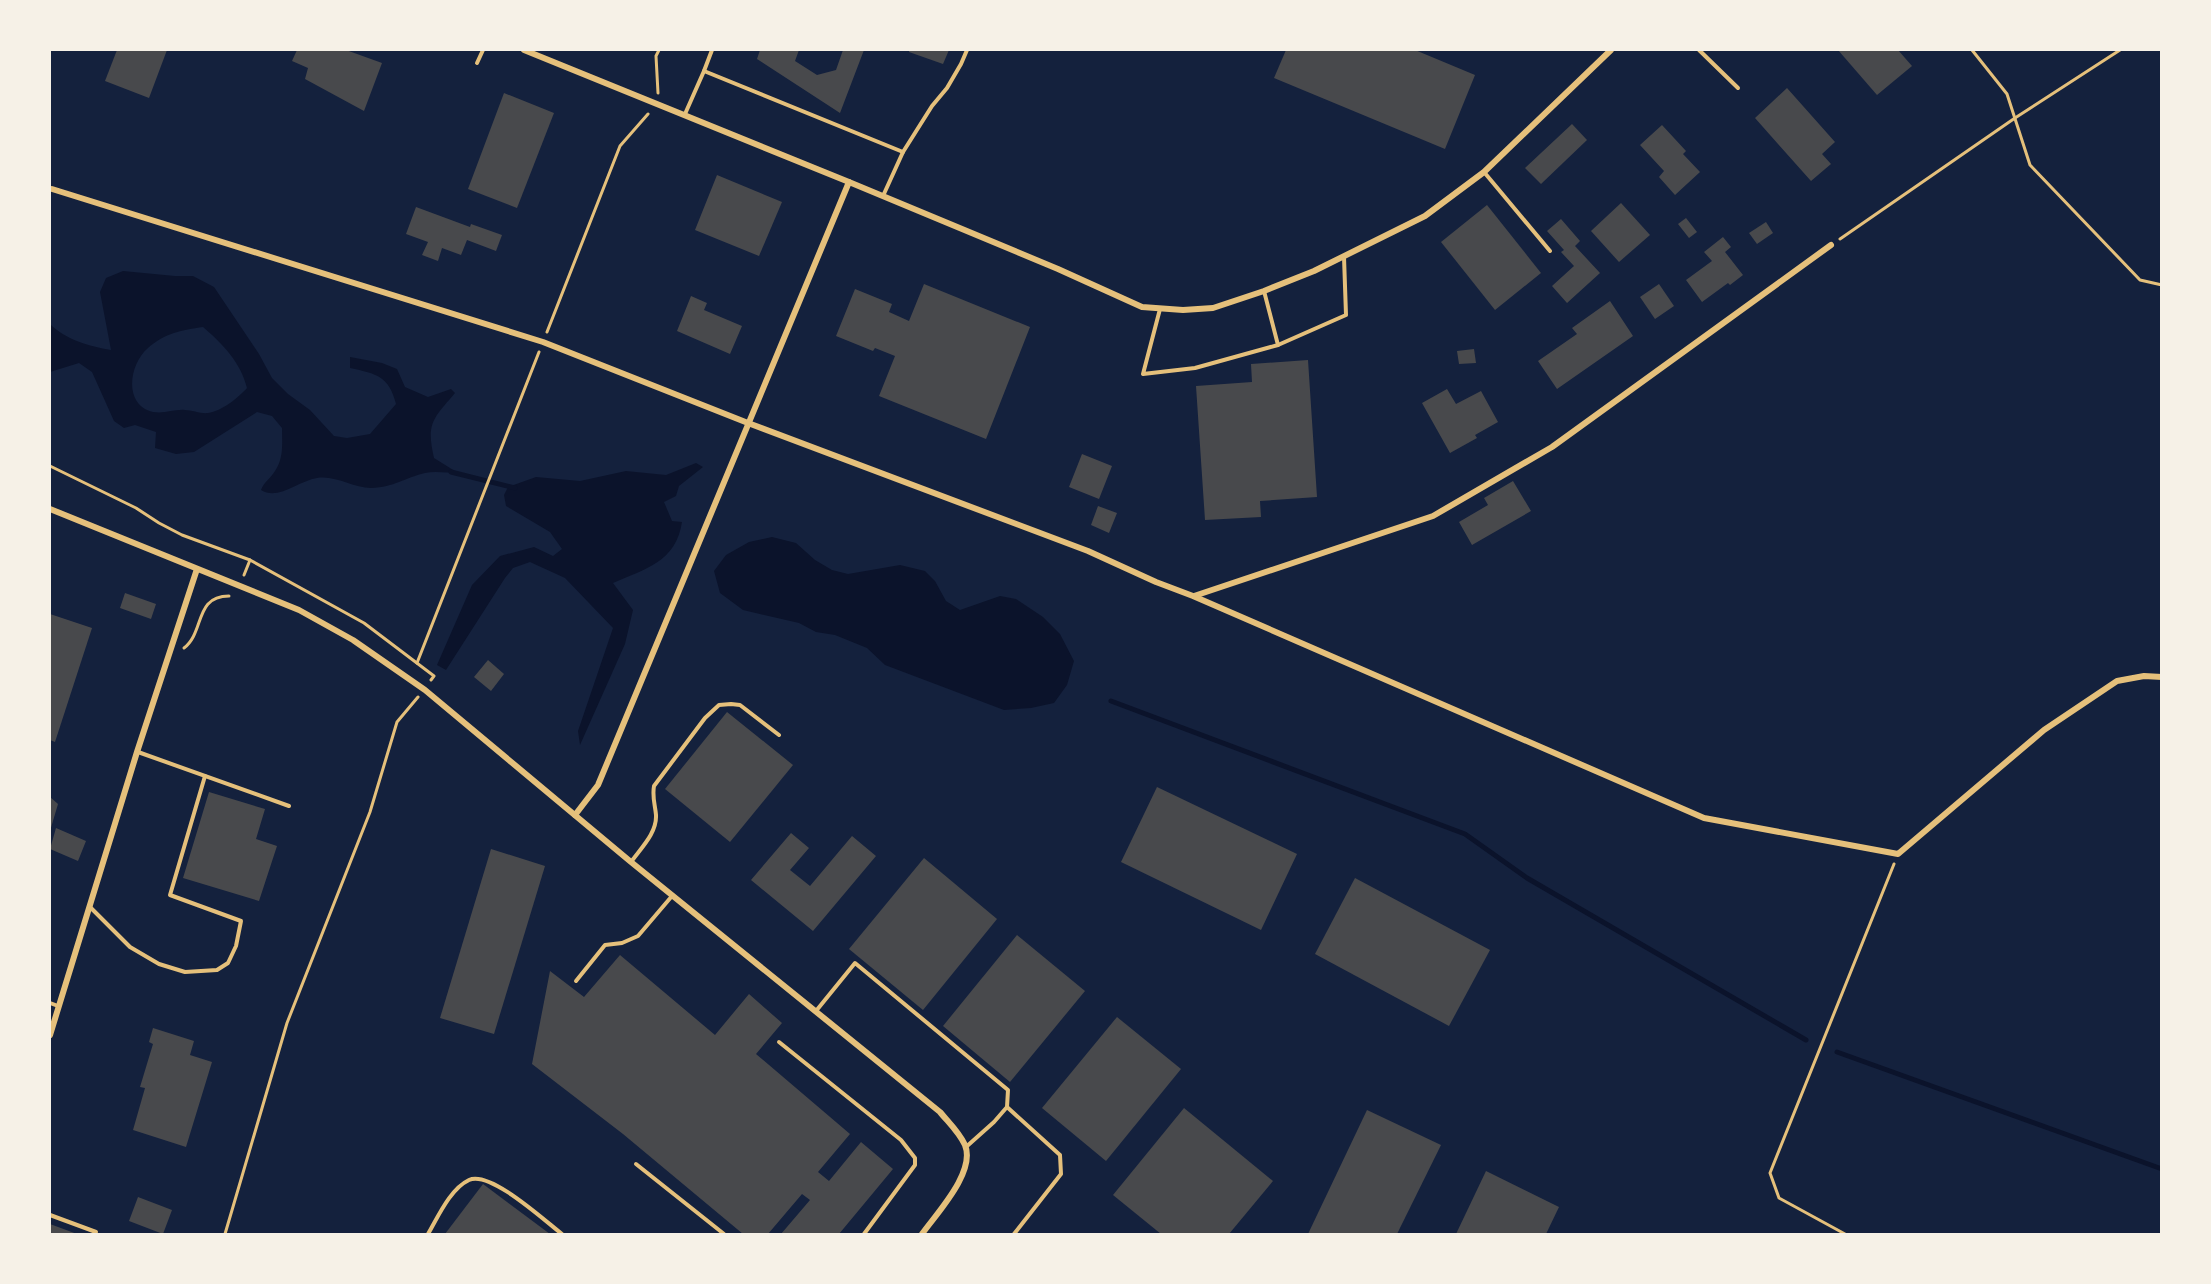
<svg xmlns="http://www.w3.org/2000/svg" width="2211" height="1284" font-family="Mulish,sans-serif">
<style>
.water{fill:#0b132b;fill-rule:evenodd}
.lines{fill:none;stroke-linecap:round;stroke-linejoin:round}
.stream{stroke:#0b132b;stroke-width:5}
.building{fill:#48494c}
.path{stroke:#e5c07b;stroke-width:3}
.service{stroke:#e5c07b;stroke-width:4}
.minor{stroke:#e5c07b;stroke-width:6}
</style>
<rect width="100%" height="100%" fill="#14213d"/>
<g class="water">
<path d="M 123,271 L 175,276 L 193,276 L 214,287 L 259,354 L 272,378 L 288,394 L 310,410 L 334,436 L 347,438 L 370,434 L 396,404 C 389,376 377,374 350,368 L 350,357 L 382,363 L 397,369 L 405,387 L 428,397 L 451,389 L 455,393 C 433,419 426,423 434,458 L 458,473 C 447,473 435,471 425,473 C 404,478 395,487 371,488 C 353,488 336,475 317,478 C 298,481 278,501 261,490 C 264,482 270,479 275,471 C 284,458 282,443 282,428 L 272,416 L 257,412 L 194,452 L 176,454 L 155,448 L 156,432 L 135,425 L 124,428 L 114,421 L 92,372 L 79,363 L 50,372 L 50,324 C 66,340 89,346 111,350 L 100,292 L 106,278 ZM 203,327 C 223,344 241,363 247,388 C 238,398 222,411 208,413 C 201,414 192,410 185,410 C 174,409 165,414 153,412 C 123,405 129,364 148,348 C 165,333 182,330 203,327 Z"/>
<path d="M 696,463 L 703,467 L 679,486 L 676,496 L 664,502 L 672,521 L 682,522 C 676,562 645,569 613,583 L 633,610 L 625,644 L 580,745 L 578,731 L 613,628 L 565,578 L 530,562 L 513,568 L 505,578 L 446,670 L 437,665 L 472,585 L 500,556 L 534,547 L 553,556 L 562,549 L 550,532 L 506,506 L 504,495 L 508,487 L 536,477 L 580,481 L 626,471 L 666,475 Z"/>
<polygon points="772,537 796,543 815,560 832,570 848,574 900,565 925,571 935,581 946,601 960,610 1000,596 1016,599 1043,617 1060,634 1074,661 1067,685 1054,703 1031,708 1004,710 885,665 867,648 835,635 816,632 799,623 743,610 720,593 714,571 726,555 749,542"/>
</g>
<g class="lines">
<g class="stream">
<polyline points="451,472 515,488"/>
<polyline points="1111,701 1465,834 1527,878 1806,1040"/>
<polyline points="1837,1052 2162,1169"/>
</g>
</g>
<g class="building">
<polygon points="117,50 167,50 149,98 105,81"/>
<polygon points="297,50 346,50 382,63 364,111 305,79 308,68 292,61"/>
<polygon points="760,50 799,50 795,61 817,75 836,70 843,50 864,50 840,113 757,59"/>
<polygon points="909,50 949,50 943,64 909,52"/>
<polygon points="1286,50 1415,50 1475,75 1445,149 1274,78"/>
<polygon points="1838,50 1898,50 1912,66 1877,95"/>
<polygon points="1787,88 1835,142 1822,154 1831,164 1811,181 1755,118"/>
<polygon points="504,93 554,113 517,208 468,189"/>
<polygon points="1572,124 1587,140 1541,184 1525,168"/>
<polygon points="1662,125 1686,151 1683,154 1700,172 1675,195 1659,177 1664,171 1640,145"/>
<polygon points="717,175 782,202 759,256 695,230"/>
<polygon points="1621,203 1650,235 1619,262 1591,231"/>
<polygon points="1487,205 1541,273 1495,310 1441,242"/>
<polygon points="416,207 470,227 471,224 502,235 496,251 467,240 461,255 442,248 438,261 422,255 428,242 406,234"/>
<polygon points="1686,218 1697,232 1689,238 1678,224"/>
<polygon points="1561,219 1580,241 1575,246 1600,273 1567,303 1552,286 1574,266 1561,252 1564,250 1547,231"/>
<polygon points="1766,222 1773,233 1757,244 1749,233"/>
<polygon points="1723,237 1731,247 1725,252 1743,275 1730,285 1728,283 1702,302 1686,280 1712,261 1704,252"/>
<polygon points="924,284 1030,327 986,439 879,396 895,356 875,348 873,351 836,336 855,289 892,304 889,312 909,321"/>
<polygon points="1659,284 1674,306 1655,319 1640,297"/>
<polygon points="691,296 707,303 704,310 742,326 730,354 677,331"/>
<polygon points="1610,301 1633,336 1557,389 1538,361 1577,334 1572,328"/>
<polygon points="1474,349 1476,363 1459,364 1457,351"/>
<polygon points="1308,360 1317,497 1260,501 1261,517 1205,520 1196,386 1252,382 1251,364"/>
<polygon points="1447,389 1456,404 1481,391 1498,422 1475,435 1477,438 1450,453 1422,403"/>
<polygon points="1082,454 1112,466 1099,499 1069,487"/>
<polygon points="1513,481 1531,511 1472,545 1459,522 1488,505 1484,498"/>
<polygon points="1098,506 1117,513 1109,533 1091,525"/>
<polygon points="125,593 156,604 151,619 120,608"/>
<polygon points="50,614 92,628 55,742 50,740"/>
<polygon points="488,660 504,674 491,691 474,677"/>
<polygon points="727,712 793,765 730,842 665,789"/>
<polygon points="1157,787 1297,854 1261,930 1121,862"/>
<polygon points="209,792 265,809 256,839 277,846 259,901 183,878"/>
<polygon points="50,797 58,804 50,831"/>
<polygon points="56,828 86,841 78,861 50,849"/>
<polygon points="791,833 809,848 790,870 810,886 852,836 876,856 813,931 751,880"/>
<polygon points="491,849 545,866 494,1034 440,1018"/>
<polygon points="924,858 997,919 923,1010 849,949"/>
<polygon points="1355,878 1490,950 1449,1026 1315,954"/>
<polygon points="1017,935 1085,991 1010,1082 943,1026"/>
<polygon points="620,955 715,1035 749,994 782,1023 756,1054 850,1134 818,1172 829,1181 861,1142 893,1169 839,1234 781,1234 810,1200 802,1194 768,1234 743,1234 623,1134 532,1064 550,971 584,997"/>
<polygon points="1117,1017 1181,1069 1106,1161 1042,1108"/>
<polygon points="153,1028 194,1041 190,1055 212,1062 186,1147 133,1130 145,1088 140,1087 153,1044 149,1042"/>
<polygon points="1184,1108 1273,1181 1229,1234 1161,1234 1113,1195"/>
<polygon points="1367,1110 1441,1145 1397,1234 1308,1234"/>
<polygon points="1486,1171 1559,1207 1546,1234 1456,1234"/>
<polygon points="483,1184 550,1234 445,1234"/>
<polygon points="138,1197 172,1210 163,1234 129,1221"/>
<polygon points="50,1224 77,1234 50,1234"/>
</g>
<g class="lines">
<g class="path">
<polyline points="1972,50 2007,94 2030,165 2140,280 2162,285"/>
<polyline points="658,93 656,56 659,50"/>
<polyline points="1840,239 2015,118 2120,50"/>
<polyline points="547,332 620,146 648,114"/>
<polyline points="50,466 136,508 159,523 182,535 250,560 364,623 434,676 431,680"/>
<polyline points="244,575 250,560"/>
<path d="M 184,648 C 205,632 194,596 229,596"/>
<polyline points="417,663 539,352"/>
<polyline points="225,1234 287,1023 370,812 397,722 418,697"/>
<polyline points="1845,1234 1779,1198 1770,1173 1894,864"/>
</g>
<g class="service">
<polyline points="1699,50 1738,88"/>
<polyline points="477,63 483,50"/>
<polyline points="704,71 712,50"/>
<polyline points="685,114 704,71 903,152"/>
<polyline points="1484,172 1550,251"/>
<polyline points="883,196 903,152 932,106 947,88 961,64 967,50"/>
<polyline points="1160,309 1143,374 1195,368 1278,345 1264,291"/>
<polyline points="1278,345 1346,315 1344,257"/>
<polyline points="138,752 289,806"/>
<path d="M 631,862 C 641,848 657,833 656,815 C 655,804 652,797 654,786 L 705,718 L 719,705 L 731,704 L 740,705 L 779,735"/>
<polyline points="89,906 130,947 159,964 185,972 217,970 228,963 236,946 241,921 170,895 205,776"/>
<polyline points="576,981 605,945 622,943 638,936 672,896"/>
<polyline points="50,1003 58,1006"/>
<polyline points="816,1011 855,963 1008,1090 1007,1107 994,1122 966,1147"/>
<polyline points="779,1042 901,1140 915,1158 915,1165 864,1234"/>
<polyline points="1007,1107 1060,1155 1061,1174 1014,1234"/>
<polyline points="636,1164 724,1234"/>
<polyline points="50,1215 96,1232"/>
<path d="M 428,1234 C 438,1217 450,1189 469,1180 C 490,1170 545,1221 562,1234"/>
</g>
<g class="minor">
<polyline points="524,50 849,182 1058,269 1142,307 1183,310 1213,308 1264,291 1314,271 1425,216 1484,172 1611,50"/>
<polyline points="52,189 543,342 748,423 1088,551 1156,582 1193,596 1704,818 1898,854 2044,730 2117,681 2144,676 2162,677"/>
<path d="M 50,509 L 299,610 L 353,640 L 425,690 L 631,862 L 940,1112 C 949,1123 959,1132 965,1145 C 976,1172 937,1213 922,1234"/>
<polyline points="1194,596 1433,516 1552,447 1831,245"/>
<polyline points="575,815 598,785 849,182"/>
<polyline points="50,1035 137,752 197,569"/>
</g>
</g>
<rect width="2211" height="1284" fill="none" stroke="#f6f1e7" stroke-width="102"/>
</svg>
